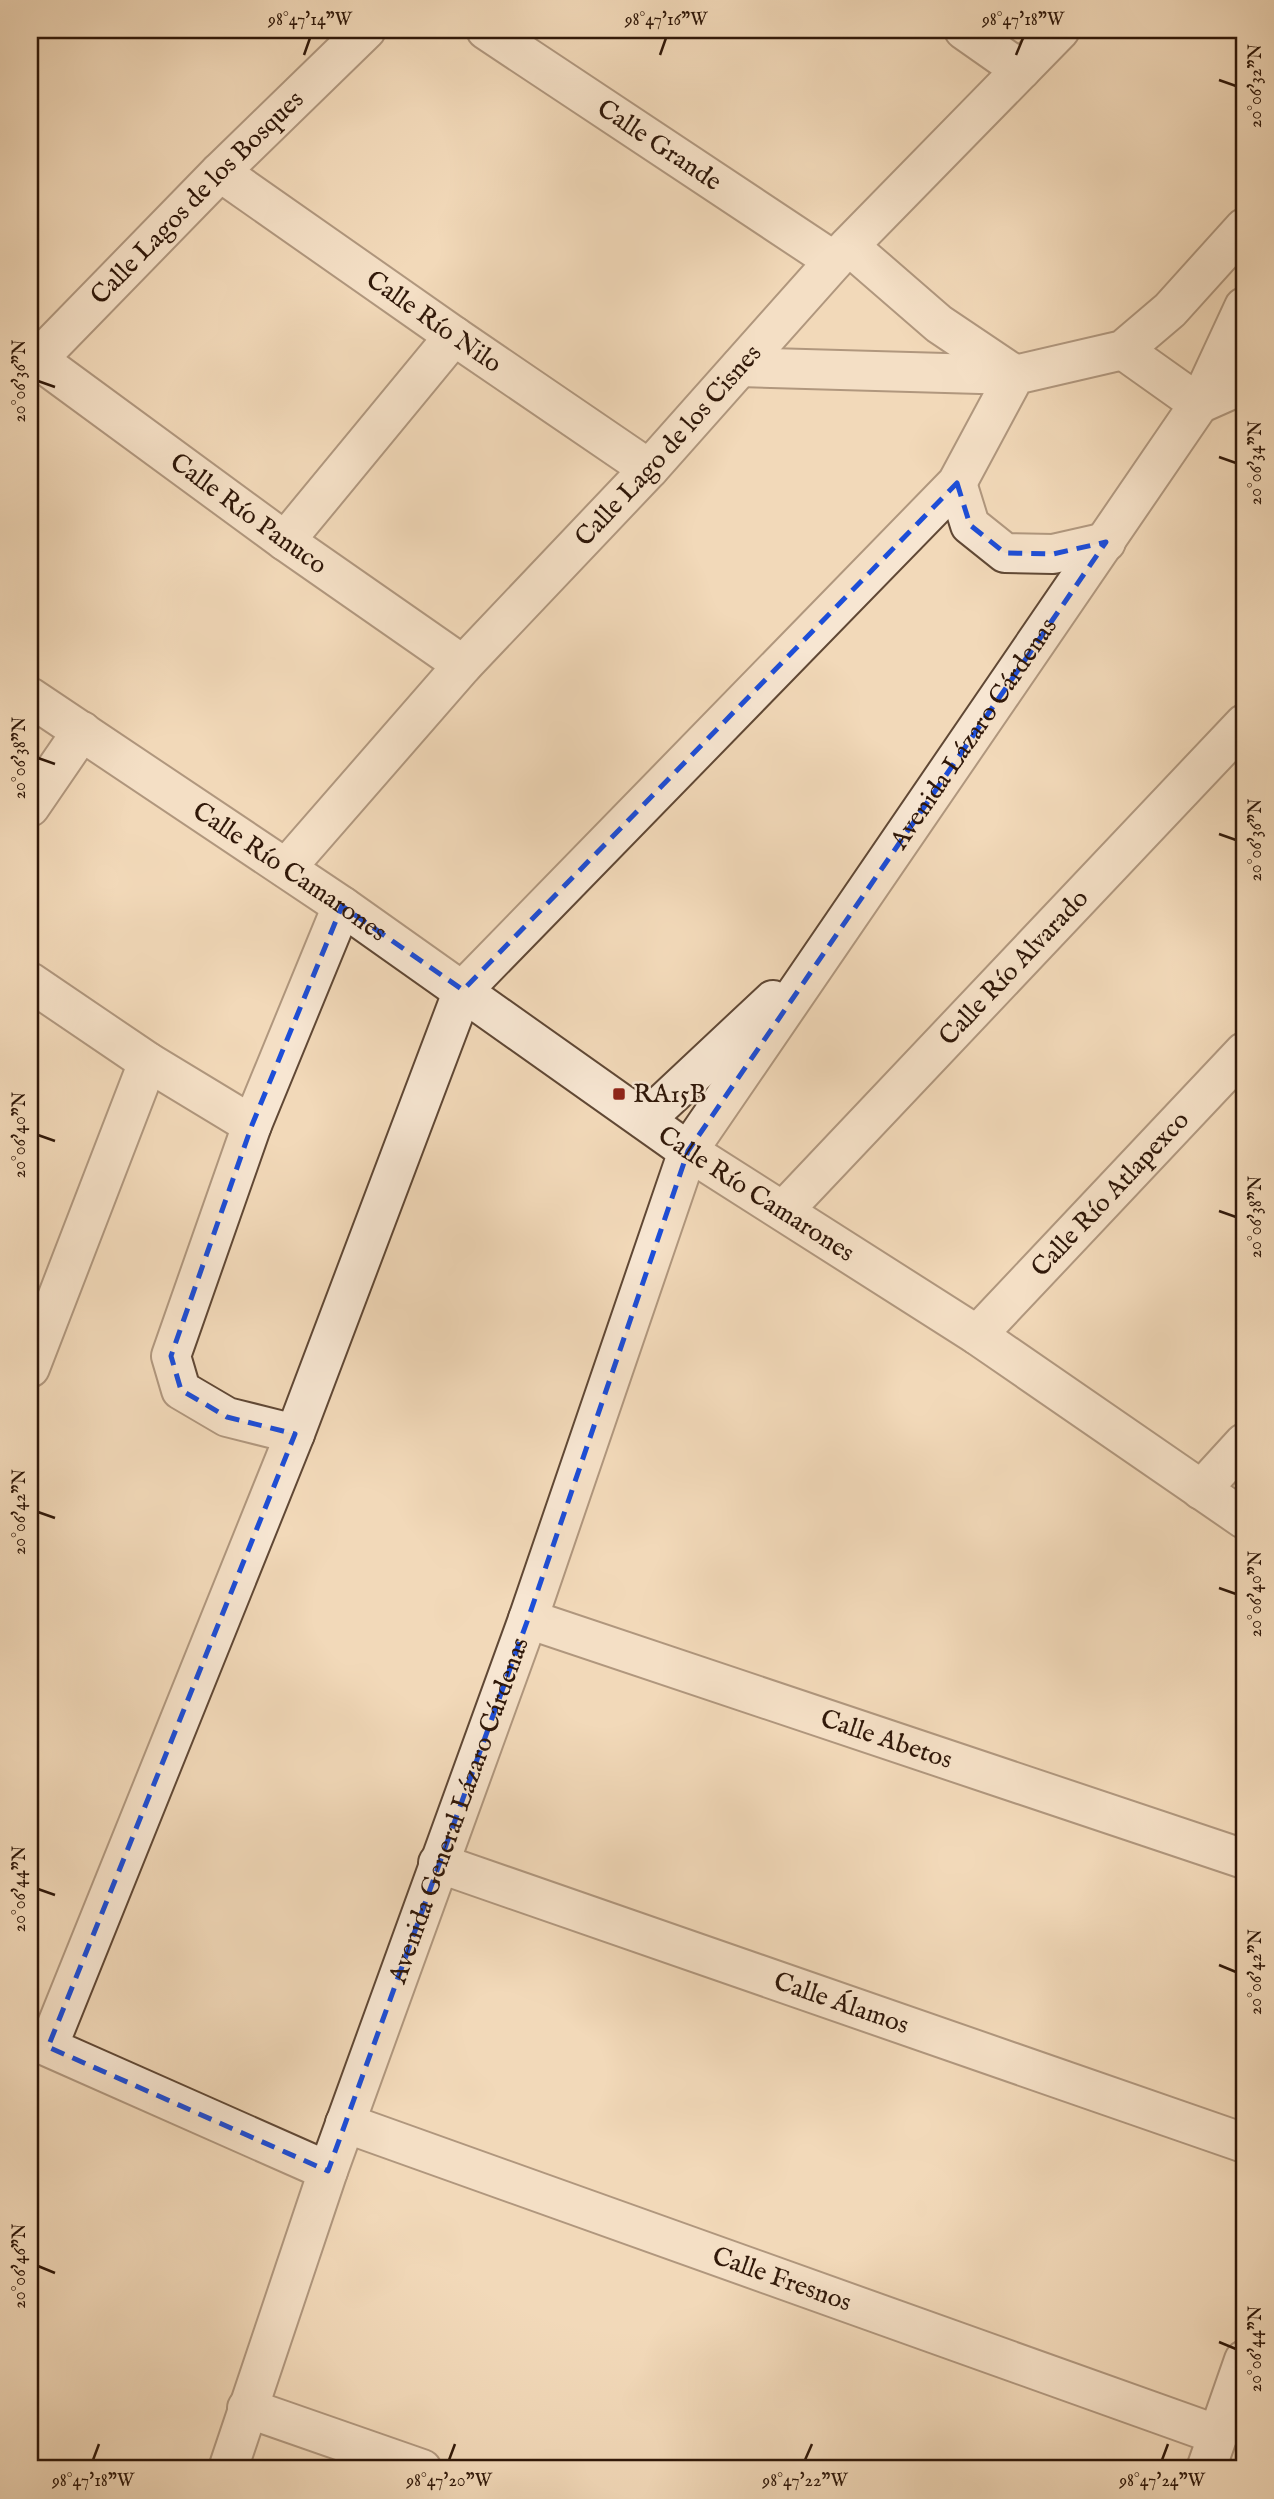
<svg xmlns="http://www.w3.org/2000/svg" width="1274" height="2499" font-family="'IM FELL English',serif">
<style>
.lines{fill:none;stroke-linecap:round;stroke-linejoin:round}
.minor-casing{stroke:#604835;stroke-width:42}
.minor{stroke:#f7e6d2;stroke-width:38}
.marked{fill:none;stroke:#1d4ed8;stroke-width:5;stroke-dasharray:14 9;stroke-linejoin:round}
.ticks{fill:none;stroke:#301809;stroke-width:2.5}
.poi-dot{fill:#8f2418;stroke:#f7e6d2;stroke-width:2.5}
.labels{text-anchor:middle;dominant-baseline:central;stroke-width:5;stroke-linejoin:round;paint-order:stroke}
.street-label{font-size:26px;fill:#301809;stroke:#f7e6d2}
.poi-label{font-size:26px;fill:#301809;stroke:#f7e6d2;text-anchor:start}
.neatline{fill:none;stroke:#301809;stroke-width:2.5}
.ticks-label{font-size:18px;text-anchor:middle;fill:#301809}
</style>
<rect width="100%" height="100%" fill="#f2d9b9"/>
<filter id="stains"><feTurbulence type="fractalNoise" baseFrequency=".00286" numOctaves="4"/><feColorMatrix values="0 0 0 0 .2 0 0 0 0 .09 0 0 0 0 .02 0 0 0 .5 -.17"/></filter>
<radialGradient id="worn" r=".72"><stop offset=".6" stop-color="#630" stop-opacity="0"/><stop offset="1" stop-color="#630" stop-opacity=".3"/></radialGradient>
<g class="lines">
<g class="minor-casing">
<g id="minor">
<path id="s1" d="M 486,30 L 834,261"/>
<polyline points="964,30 1021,70"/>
<path id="s2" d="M 220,172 L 454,336 L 649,469"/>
<polyline points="849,246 939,324 1015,375"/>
<polyline points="1123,350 1199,404 1244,384"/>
<path id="s3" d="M 37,359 L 285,541 L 463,665"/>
<path id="s4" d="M 30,367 L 220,172 L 366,30"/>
<polyline points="740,367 1015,375"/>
<polyline points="957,483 970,525 1005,553 1053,554 1106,542"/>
<polyline points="285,541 454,336"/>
<path id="s5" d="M 30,697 L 342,906 L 688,1151 L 977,1335 L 1244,1519"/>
<polyline points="30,807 82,731"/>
<path id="s6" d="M 286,868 L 463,665 L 649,469 L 834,261 L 1060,30"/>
<polyline points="30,982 148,1062 252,1125"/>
<polyline points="645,1120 773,1000"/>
<path id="s7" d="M 784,1210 L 1244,724"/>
<path id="s8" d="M 977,1335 L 1244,1052"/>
<polyline points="30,1368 148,1062"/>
<polyline points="295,1434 227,1417 181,1390 171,1356 252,1125 342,906"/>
<polyline points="1201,1490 1244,1443"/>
<path id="s9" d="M 528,1619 L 1244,1859"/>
<path id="s10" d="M 438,1863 L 1244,2143"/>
<path id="s11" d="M 345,2123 L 1218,2435"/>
<polyline points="328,2171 48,2047 295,1434 463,990 957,483 1015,375 1123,350 1170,310 1244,228"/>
<polyline points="247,2408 422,2469"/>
<path id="s12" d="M 228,2469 L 328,2171 L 528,1619 L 688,1151 L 1199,404 L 1244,307"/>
<polyline points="1206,2469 1244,2360"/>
</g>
</g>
<use href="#minor" class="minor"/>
</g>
<path d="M0 0H1274V2499H0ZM 957,483 L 970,525 L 1005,553 L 1053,554 L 1106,542 L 688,1151 L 528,1619 L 328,2171 L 48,2047 L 295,1434 L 227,1417 L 181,1390 L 171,1356 L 252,1125 L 342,906 L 463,990 Z" fill="#f2d9b9" fill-opacity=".55" fill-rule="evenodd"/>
<path class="marked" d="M 957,483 L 970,525 L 1005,553 L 1053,554 L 1106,542 L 688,1151 L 528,1619 L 328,2171 L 48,2047 L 295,1434 L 227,1417 L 181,1390 L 171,1356 L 252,1125 L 342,906 L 463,990 Z"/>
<path class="ticks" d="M 304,55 L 310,38M 660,55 L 666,38M 1016,55 L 1023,38M 1219,80 L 1236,86M 38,381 L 55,387M 1219,457 L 1236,463M 38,758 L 55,764M 1219,834 L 1236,840M 38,1135 L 55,1141M 1219,1211 L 1236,1217M 38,1512 L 55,1518M 1219,1588 L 1236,1594M 38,1889 L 55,1895M 1219,1965 L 1236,1972M 38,2266 L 55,2273M 1219,2342 L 1236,2349M 93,2460 L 99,2444M 449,2460 L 455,2444M 805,2460 L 812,2444M 1162,2460 L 1168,2444"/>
<rect class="poi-dot" x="612" y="1087" width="14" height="14" rx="3.5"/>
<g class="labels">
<g class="street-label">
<text stroke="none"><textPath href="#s1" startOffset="208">Calle Grande</textPath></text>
<text stroke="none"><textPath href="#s4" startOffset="238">Calle Lagos de los Bosques</textPath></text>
<text stroke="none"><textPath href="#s2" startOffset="261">Calle Río Nilo</textPath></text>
<text stroke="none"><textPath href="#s6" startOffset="570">Calle Lago de los Cisnes</textPath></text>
<text stroke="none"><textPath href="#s3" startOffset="262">Calle Río Panuco</textPath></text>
<text stroke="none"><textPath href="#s12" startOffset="1902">Avenida Lázaro Cárdenas</textPath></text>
<text stroke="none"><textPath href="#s5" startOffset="313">Calle Río Camarones</textPath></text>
<text stroke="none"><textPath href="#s7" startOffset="334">Calle Río Alvarado</textPath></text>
<text stroke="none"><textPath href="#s5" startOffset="880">Calle Río Camarones</textPath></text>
<text stroke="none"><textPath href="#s8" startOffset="194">Calle Río Atlapexco</textPath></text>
<text stroke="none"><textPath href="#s9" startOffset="378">Calle Abetos</textPath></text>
<text stroke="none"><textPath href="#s12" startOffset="698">Avenida General Lázaro Cárdenas</textPath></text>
<text stroke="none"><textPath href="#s10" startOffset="427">Calle Álamos</textPath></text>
<text stroke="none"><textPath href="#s11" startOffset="464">Calle Fresnos</textPath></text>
</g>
<g class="poi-label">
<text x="633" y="1094">RA15B</text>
</g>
</g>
<rect width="1274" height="2499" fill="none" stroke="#f2d9b9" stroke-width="77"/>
<rect x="38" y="38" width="1198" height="2422" class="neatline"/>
<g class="ticks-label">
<text x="310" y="25">98°47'14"W</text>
<text x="666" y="25">98°47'16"W</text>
<text x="1023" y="25">98°47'18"W</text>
<text transform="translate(1255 86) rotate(-90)" y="6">20°06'32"N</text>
<text transform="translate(19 381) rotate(-90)" y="6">20°06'36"N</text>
<text transform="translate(1255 463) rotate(-90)" y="6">20°06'34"N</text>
<text transform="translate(19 758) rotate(-90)" y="6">20°06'38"N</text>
<text transform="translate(1255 840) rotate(-90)" y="6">20°06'36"N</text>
<text transform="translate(19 1135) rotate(-90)" y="6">20°06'40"N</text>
<text transform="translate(1255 1217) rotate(-90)" y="6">20°06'38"N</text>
<text transform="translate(19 1512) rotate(-90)" y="6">20°06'42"N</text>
<text transform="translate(1255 1594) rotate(-90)" y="6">20°06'40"N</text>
<text transform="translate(19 1889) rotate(-90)" y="6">20°06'44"N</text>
<text transform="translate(1255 1972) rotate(-90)" y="6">20°06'42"N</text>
<text transform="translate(19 2266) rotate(-90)" y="6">20°06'46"N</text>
<text transform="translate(1255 2349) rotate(-90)" y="6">20°06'44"N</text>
<text x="93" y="2486">98°47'18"W</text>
<text x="449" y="2486">98°47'20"W</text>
<text x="805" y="2486">98°47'22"W</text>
<text x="1162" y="2486">98°47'24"W</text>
</g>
<rect width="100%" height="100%" filter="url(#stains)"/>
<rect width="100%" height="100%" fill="url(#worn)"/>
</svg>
